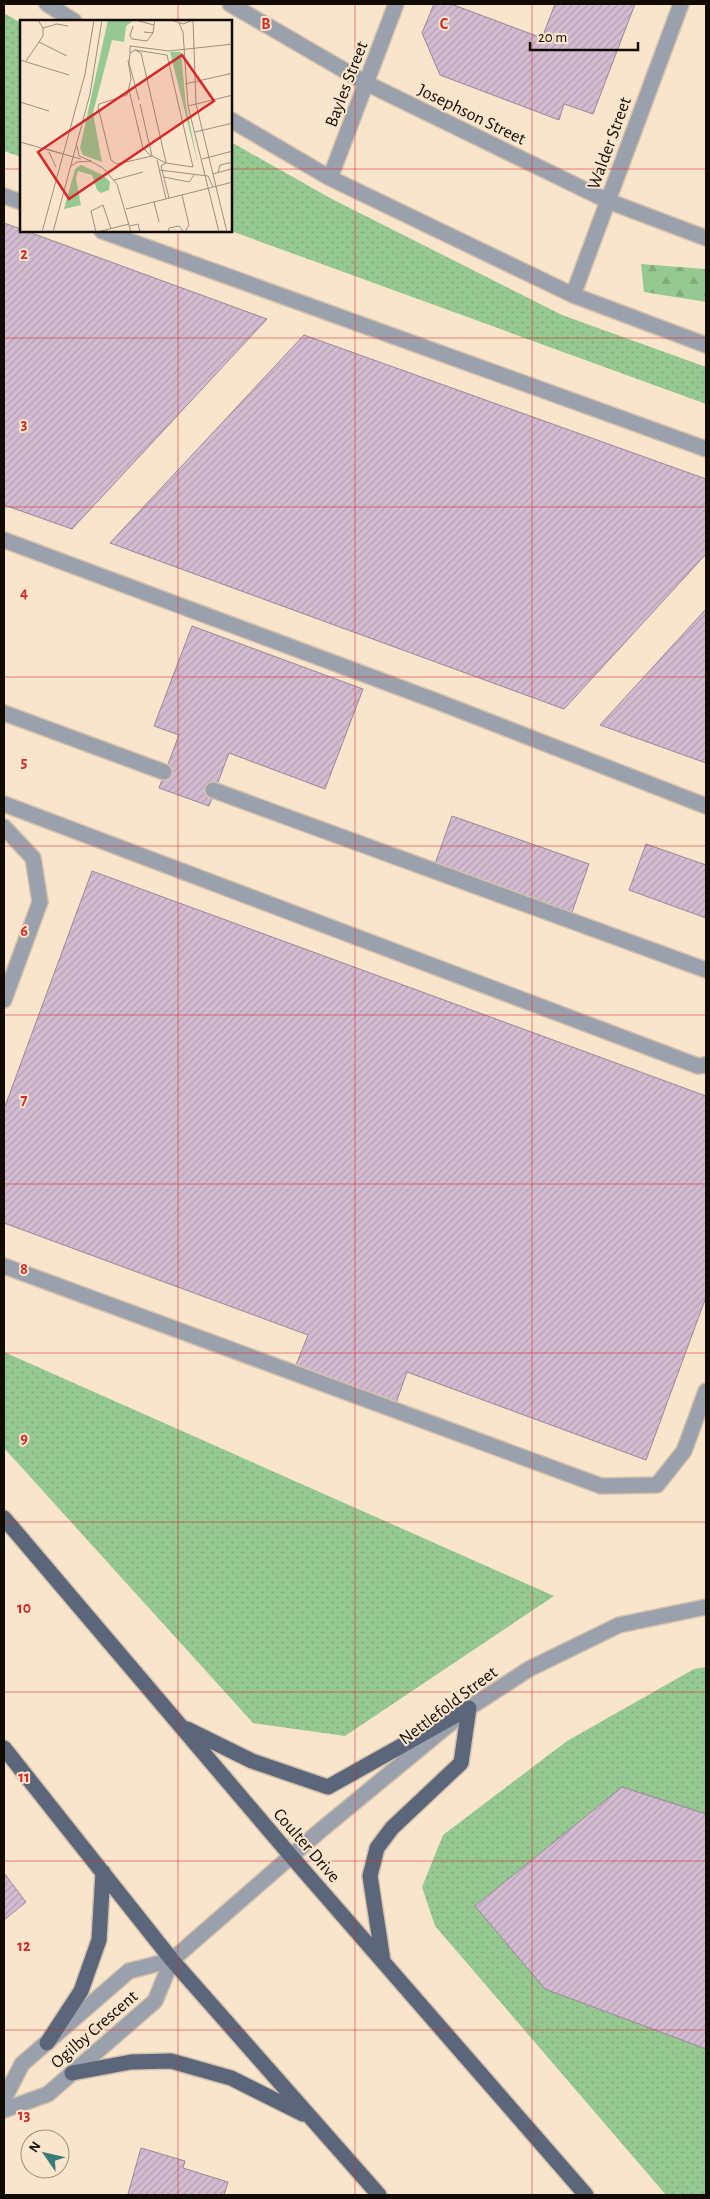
<svg xmlns="http://www.w3.org/2000/svg" width="710" height="2199" viewBox="0 0 710 2199" font-family="'Alegreya Sans',sans-serif">
	<style>
		.grass { fill: url(#grass-dots) }
		.forest { fill: url(#forest-firs) }
		.building { fill: url(#building-hatch); stroke: #9b8599 }
		.lines { fill: none; stroke-linecap: round; stroke-linejoin: round }
		.service-casing { stroke: #d4c2ac; stroke-width: 18 }
		.minor-casing { stroke: #d4c2ac; stroke-width: 18 }
		.tertiary-casing { stroke: #d4c2ac; stroke-width: 18 }
		.primary-casing { stroke: #d4c2ac; stroke-width: 18 }
		.service { stroke: #9ba1ac; stroke-width: 15 }
		.minor { stroke: #9ba1ac; stroke-width: 15 }
		.tertiary { stroke: #9ba1ac; stroke-width: 15 }
		.primary { stroke: #5c667a; stroke-width: 15 }
		.grid { fill: none; stroke: #d62828; stroke-width: 1; stroke-opacity: 0.55 }
		.labels { text-anchor: middle; stroke-width: 4; stroke-linejoin: round; paint-order: stroke }
		.street-label { font-size: 18px; fill: #110b04; stroke: #f9e5cc }
		.inset-road { fill: none; stroke: #9c8e7c; stroke-width: 1 }
		.view { fill: #d62828; fill-opacity: 0.15; stroke: #d62828; stroke-width: 2.5 }
		.inset-edge { fill: none; stroke: #110b04; stroke-width: 2.5 }
		.grid-label { font-size: 16px; text-anchor: middle; font-weight: bold; fill: #d62828; stroke: #f9e5cc; stroke-width: 4; stroke-linejoin: round; paint-order: stroke }
	</style>
	<defs>
		<pattern id="grass-dots" width="8" height="8" patternUnits="userSpaceOnUse" patternTransform="scale(1.25)"><rect width="8" height="8" fill="#96c891"/><path d="M2 2h.1M6 6h.1" fill="none" stroke="#80aa7b" stroke-width="1.8" stroke-linecap="round"/></pattern>
		<pattern id="forest-firs" width="22" height="20" patternUnits="userSpaceOnUse" patternTransform="scale(1.25)"><rect width="22" height="20" fill="#96c891"/><path d="M5 1l3.5 6h-7zM16 11l3.5 6h-7z" fill="#80aa7b"/></pattern>
		<pattern id="building-hatch" width="6" height="6" patternUnits="userSpaceOnUse" patternTransform="scale(1.25)"><rect width="6" height="6" fill="#d3bcd1"/><path d="M-1 1l2-2M0 6l6-6M5 7l2-2" fill="none" stroke="#b4a0b2"/></pattern>
	</defs>
	<rect width="100%" height="100%" fill="#f9e5cc"/>
	<path class="grass" d="M4 13 21 23V157L4 151Z
		M231 142 330 198 562 315 706 367V404L231 231Z
		M4 1352 554 1596 345 1736 253 1723 4 1448Z
		M706 1667V1814L622 1787 475 1906 545 1989 706 2049V2195H666L435 1926 422 1887 443 1835 567 1741 694 1669Z"/>
	<path class="forest" d="M641 264 706 269V302L644 292Z"/>
	<path class="building" d="M434 4H451L542 38 555 4H635L593 114 564 104 559 120 440 75 422 33Z
		M4 223 21 229V231H26L267 319 72 529 4 505Z
		M304 335 706 479V554L564 709 110 543Z
		M706 609V763L600 725Z
		M192 626 363 689 325 789 229 753 209 806 159 788 179 735 154 726Z
		M452 816 589 864 572 912 435 864Z
		M646 844 706 865V918L629 890Z
		M92 871 706 1096V1297L646 1460 407 1372 396 1403 296 1365 308 1335 4 1223V1109Z
		M622 1787 706 1814V2049L545 1989 475 1906Z
		M4 1873 26 1902 4 1920Z
		M141 2148 185 2161 183 2168 228 2182 224 2195H134L128 2194Z"/>
	<g class="lines">
		<g class="service-casing">
			<path id="service" d="M4 196 21 202
				M102 231 706 449
				M4 540 436 701 706 806
				M4 713 164 772
				M213 790 706 970
				M4 804 698 1066 706 1065
				M4 827 33 858 40 902 4 1000
				M4 1266 601 1486 657 1485 684 1451 706 1391"/>
		</g>
		<g class="minor-casing">
			<path id="minor" d="M47 4 74 21
				M230 4 366 83 608 201 706 238
				M231 120 330 178 573 295 706 345
				M330 178 396 4
				M573 295 681 4"/>
		</g>
		<g class="tertiary-casing">
			<path id="tertiary" d="M4 2099 22 2064 129 1971 172 1960 321 1830 469 1708 529 1669 619 1625 706 1607
				M4 2110 48 2094 155 2001 172 1960"/>
		</g>
		<g class="primary-casing">
			<path id="primary" d="M4 1518 291 1856 586 2195
				M187 1729 252 1761 328 1787 469 1708
				M4 1748 172 1960 379 2195
				M383 1961 370 1876 377 1848 392 1828 461 1763 469 1708
				M47 2043 81 1991 99 1940 103 1872
				M72 2073 131 2062 171 2061 231 2078 303 2114"/>
		</g>
		<use href="#service" class="service"/>
		<use href="#minor" class="minor"/>
		<use href="#tertiary" class="tertiary"/>
		<use href="#primary" class="primary"/>
	</g>
	<path class="grid" d="M178 4V21M355 4V2195M532 4V2195M4 169H21M231 169H706M178 231V2195M4 338H706M4 507H706M4 677H706M4 846H706M4 1015H706M4 1184H706M4 1353H706M4 1522H706M4 1692H706M4 1861H706M4 2030H706"/>
	<g class="labels">
		<g class="street-label">
			<text transform="translate(346 84) rotate(-69)" y="6">Bayles Street</text>
			<text transform="translate(472 114) rotate(26)" y="6">Josephson Street</text>
			<text transform="translate(609 143) rotate(-70)" y="6">Walder Street</text>
			<text transform="translate(448 1705) rotate(-37)" y="6">Nettlefold Street</text>
			<text transform="translate(307 1845) rotate(49)" y="6">Coulter Drive</text>
			<text transform="translate(94 2029) rotate(-41)" y="6">Ogilby Crescent</text>
		</g>
	</g>
	<g transform="translate(20 20)">
		<rect width="212" height="212" fill="#f9e5cc"/>
		<path d="M88 0 113 1 106 6 104 22 92 20 73 93 82 142 63 135 60 128ZM150 32H161L166 86 179 148ZM61 145 83 155 90 162 89 170 81 173 77 170 72 155 58 151 56 159 61 185 44 189 55 149Z" fill="#96c891"/>
		<path class="inset-road" d="M115 0 134 5 135 0M151 0 163 4 173 0M173 0 176 84 207 212M159 3 163 12 168 86 199 212M113 6 110 16 112 19 127 21 133 13M23 8 37 4 48 6M124 12 133 13 134 5M19 22 47 36M115 30 147 35 173 147 146 143 132 136 120 84M110 33V26L149 31 213 24M0 40 49 55M108 40 111 59 107 75 79 84 78 87 91 140 97 144 132 136M6 41 23 16V8L18 0M165 64 213 53M109 70 123 128 131 136M119 80 109 43 110 33 115 30 121 33 146 142M0 82 29 91M168 86 213 75M175 112 213 103M0 122 61 139M57 126 59 136 71 141M23 128 40 133M29 132 36 147M182 139 213 131M137 140 146 179M70 141 83 148 97 164 111 212M146 143 141 146 149 178M50 147 57 142 71 141M139 150 188 156 193 167M198 153 200 145 213 142M193 154 211 149M144 157 169 162 174 155M94 160 123 152M162 175 169 205 165 212M134 182 139 202M106 189 213 162M110 206 118 204 120 212M22 212 65 54 74 0M33 212 70 74 82 0M76 212 71 191 83 185 91 209M77 212 109 204M148 212 149 208 159 206 164 212"/>
		<path class="view" d="M162 35 194 81 49 179 18 132Z"/>
		<rect width="212" height="212" class="inset-edge"/>
	</g>
	<g class="grid-label">
		<text x="266" y="29">B</text>
		<text x="444" y="29">C</text>
		<text x="24" y="259">2</text>
		<text x="24" y="429">3</text>
		<text x="24" y="598">4</text>
		<text x="24" y="767">5</text>
		<text x="24" y="936">6</text>
		<text x="24" y="1105">7</text>
		<text x="24" y="1274">8</text>
		<text x="24" y="1443">9</text>
		<text x="24" y="1613">10</text>
		<text x="24" y="1782">11</text>
		<text x="24" y="1951">12</text>
		<text x="24" y="2120">13</text>
	</g>
	<rect width="710" height="2199" fill="none" stroke="#110b04" stroke-width="10"/>
	<g transform="translate(45 2154) rotate(304)"><circle r="24" fill="#f9e5cc" stroke="#9c8e7c"/>
	<path d="M0-4L9 19L0 12L-9 19Z" fill="#357e7b"/>
	<text y="-8" font-size="14" font-weight="bold" text-anchor="middle" fill="#110b04">N</text>
	</g>
	<path d="M530 42v8h108v-8" fill="none" stroke="#110b04" stroke-width="2.5"/>
	<text x="538" y="42" font-size="15" fill="#110b04" stroke="#f9e5cc" stroke-width="4" paint-order="stroke">20 m</text>
</svg>
